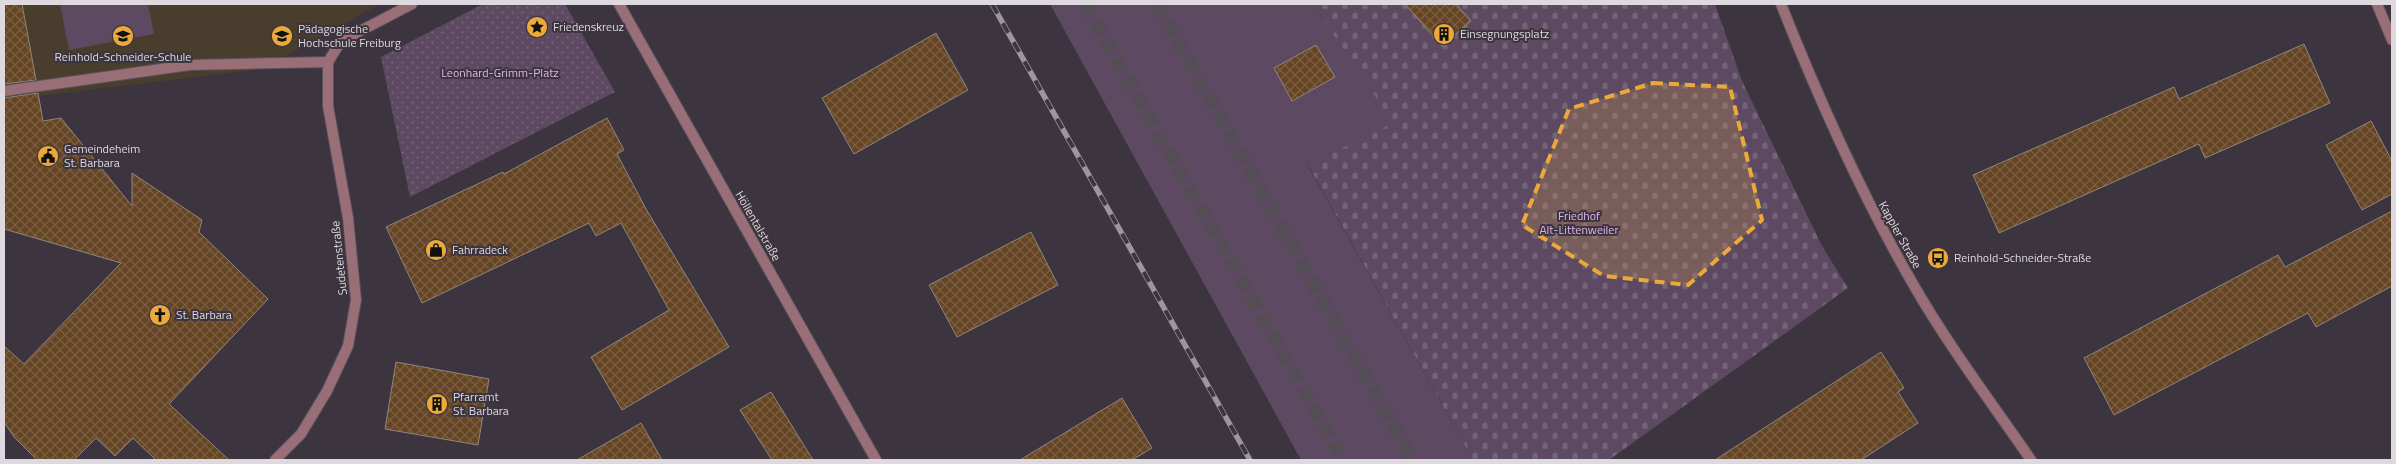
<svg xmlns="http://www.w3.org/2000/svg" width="2396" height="464" viewBox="0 0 2396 464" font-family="'Titillium Web',sans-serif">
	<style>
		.education { fill: #493d2e }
		.green { fill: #5d4a62 }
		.cemetery { fill: url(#cemetery-stones) }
		.park { fill: url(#park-dots) }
		.building { fill: url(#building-cross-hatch); stroke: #90857b }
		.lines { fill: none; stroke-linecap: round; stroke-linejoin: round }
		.trunk-tunnel { stroke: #544d56; stroke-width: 14; stroke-dasharray: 14 7; stroke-linecap: butt }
		.pedestrian-casing { stroke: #59525b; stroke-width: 12 }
		.minor-casing { stroke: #59525b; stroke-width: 12 }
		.tertiary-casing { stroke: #59525b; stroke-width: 12 }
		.pedestrian { stroke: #9a6e77; stroke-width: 10 }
		.minor { stroke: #9a6e77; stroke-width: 10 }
		.tertiary { stroke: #9a6e77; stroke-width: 10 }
		.rail-casing { stroke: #9d969e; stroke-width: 5.5 }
		.rail { stroke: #3c343e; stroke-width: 4; stroke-dasharray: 11; stroke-linecap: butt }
		.marked { fill: #eca93a; fill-opacity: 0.2; stroke: #eca93a; stroke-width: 4; stroke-dasharray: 10 6; stroke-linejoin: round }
		.labels { text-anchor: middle; stroke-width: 4; stroke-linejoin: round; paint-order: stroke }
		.poi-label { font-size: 12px; fill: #ded9df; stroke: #3c343e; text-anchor: start }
		.park-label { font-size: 12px; fill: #e2b4ef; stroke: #3c343e }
		.street-label { font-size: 12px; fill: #ded9df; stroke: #3c343e }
	</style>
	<defs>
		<pattern id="cemetery-stones" width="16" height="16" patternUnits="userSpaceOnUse" patternTransform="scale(1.25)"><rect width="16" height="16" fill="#5d4a62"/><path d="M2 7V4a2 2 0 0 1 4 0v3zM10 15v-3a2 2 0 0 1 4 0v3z" fill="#746478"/></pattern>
		<pattern id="park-dots" width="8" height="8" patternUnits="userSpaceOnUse" patternTransform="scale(1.25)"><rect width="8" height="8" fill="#5d4a62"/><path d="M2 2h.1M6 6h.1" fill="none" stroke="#746478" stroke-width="1.8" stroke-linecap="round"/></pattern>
		<pattern id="building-cross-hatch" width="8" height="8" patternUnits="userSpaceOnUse" patternTransform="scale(1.25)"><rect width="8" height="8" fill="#654524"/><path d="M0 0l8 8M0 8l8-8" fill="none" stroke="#7b5f43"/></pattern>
	</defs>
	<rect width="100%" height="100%" fill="#3c343e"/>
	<path class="education" d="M4 4H380L263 69 48 95 4 94Z"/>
	<path class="green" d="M60 4H148L154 34 69 50Z
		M1050 4H1313L1394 123 1308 166 1473 460H1301Z"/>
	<path class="cemetery" d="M1313 4H1715L1742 81 1822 246 1848 288 1609 460H1473L1308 165 1393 123Z"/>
	<path class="park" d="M483 4H565L615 92 410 197 381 57Z"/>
	<path class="building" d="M4 4H22L36 80 4 84Z
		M1405 4H1456L1471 21 1442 46Z
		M936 33 968 90 854 154 822 98Z
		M2304 44 2330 103 2205 158 2199 144 1999 233 1973 175 2174 87 2179 99Z
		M1316 45 1335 77 1292 101 1274 68Z
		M38 93 43 121 61 118 132 206V173L202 220 199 232 268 299 169 404 229 460H156L133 438 115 456 96 438 74 460H37L14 437 4 422V346L24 364 121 263 4 229V98Z
		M607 118 624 150 617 154 646 209 729 347 622 410 591 357 669 310 621 223 596 236 589 223 422 303 386 227 503 172 504 174Z
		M2371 121 2392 161V194L2362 210 2326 145Z
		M2392 211V286L2316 327 2308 313 2114 415 2084 358 2278 255 2285 267Z
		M1031 232 1058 285 957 337 929 285Z
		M1881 352 1904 388 1898 392 1918 423 1861 460H1715Z
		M396 362 489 379 478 445 385 429Z
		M771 392 813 460H772L740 410Z
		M1122 398 1152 448 1132 460H1020Z
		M641 423 662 460H577Z"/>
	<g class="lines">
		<path class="trunk-tunnel" d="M1085 4 1343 460
			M1156 4 1412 460"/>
		<g class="pedestrian-casing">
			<path id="pedestrian" d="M4 91 190 65 328 62"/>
		</g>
		<g class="minor-casing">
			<path id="minor" d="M619 4 876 460
				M2377 4 2392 40
				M275 460 301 434 327 391 348 346 356 300 348 218 328 106V62L341 41 412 4"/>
		</g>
		<g class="tertiary-casing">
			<path id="tertiary" d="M1781 4C1819 100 1861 194 1913 284 1948 345 1991 402 2031 460"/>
		</g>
		<use href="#pedestrian" class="pedestrian"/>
		<use href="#minor" class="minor"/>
		<use href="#tertiary" class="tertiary"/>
		<g class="rail-casing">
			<path id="rail" d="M992 4 1250 460"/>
		</g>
		<use href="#rail" class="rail"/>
	</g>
	<path class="marked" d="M1653 83 1730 87 1762 220 1688 285 1604 276 1522 225 1569 109Z"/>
	<defs>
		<g id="sight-disc" transform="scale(1.125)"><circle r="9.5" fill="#eca93a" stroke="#3c343e"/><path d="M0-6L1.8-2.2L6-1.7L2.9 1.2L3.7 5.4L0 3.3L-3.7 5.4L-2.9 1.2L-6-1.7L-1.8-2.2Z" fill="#111"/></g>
		<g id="building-disc" transform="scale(1.125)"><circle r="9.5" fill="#eca93a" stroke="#3c343e"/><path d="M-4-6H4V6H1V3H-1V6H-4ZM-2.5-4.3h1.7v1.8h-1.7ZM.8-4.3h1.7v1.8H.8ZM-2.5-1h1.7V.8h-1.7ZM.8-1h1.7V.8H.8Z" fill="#111"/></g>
		<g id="school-disc" transform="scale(1.125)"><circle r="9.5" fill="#eca93a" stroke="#3c343e"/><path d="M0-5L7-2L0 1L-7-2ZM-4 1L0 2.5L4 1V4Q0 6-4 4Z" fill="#111"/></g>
		<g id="university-disc" transform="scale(1.125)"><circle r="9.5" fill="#eca93a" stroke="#3c343e"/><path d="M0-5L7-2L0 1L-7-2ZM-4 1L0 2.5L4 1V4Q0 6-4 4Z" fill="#111"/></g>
		<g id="civic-disc" transform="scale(1.125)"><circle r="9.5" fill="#eca93a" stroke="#3c343e"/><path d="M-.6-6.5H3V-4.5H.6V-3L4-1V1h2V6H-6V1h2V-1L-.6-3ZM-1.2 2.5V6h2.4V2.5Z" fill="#111"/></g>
		<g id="shop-disc" transform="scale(1.125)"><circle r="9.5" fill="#eca93a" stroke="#3c343e"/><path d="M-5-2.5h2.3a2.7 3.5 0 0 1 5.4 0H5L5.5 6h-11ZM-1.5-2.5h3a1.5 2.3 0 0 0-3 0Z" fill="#111"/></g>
		<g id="bus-disc" transform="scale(1.125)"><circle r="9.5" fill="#eca93a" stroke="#3c343e"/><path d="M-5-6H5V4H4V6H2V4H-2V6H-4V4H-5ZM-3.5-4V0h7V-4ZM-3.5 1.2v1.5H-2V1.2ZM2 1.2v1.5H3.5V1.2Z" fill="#111"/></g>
		<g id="church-disc" transform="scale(1.125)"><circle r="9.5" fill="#eca93a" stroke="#3c343e"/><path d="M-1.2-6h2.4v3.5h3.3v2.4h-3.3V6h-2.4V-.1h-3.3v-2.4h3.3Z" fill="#111"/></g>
	</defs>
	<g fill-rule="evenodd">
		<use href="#sight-disc" x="537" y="27"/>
		<use href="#building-disc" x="1444" y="34"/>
		<use href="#school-disc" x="123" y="36"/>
		<use href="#university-disc" x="282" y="36"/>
		<use href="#civic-disc" x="48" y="156"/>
		<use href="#shop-disc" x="436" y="250"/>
		<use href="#bus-disc" x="1938" y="258"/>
		<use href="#church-disc" x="160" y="315"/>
		<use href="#building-disc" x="437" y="404"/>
	</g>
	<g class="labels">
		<g class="poi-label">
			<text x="553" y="31">Friedenskreuz</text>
			<text x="298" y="33">Pädagogische<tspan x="298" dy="14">Hochschule Freiburg</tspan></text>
			<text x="1460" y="38">Einsegnungsplatz</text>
			<text x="123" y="61" text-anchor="middle">Reinhold-Schneider-Schule</text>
			<text x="64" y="153">Gemeindeheim<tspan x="64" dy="14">St. Barbara</tspan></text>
			<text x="452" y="254">Fahrradeck</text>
			<text x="1954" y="262">Reinhold-Schneider-Straße</text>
			<text x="176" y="319">St. Barbara</text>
			<text x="453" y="401">Pfarramt<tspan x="453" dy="14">St. Barbara</tspan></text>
		</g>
		<g class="park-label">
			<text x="500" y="77">Leonhard-Grimm-Platz</text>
			<text x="1579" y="220">Friedhof<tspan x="1579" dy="14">Alt-Littenweiler</tspan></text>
		</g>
		<g class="street-label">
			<text transform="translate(758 226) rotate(60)" y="4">Höllentalstraße</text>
			<text transform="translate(1900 235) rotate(61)" y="4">Kappler Straße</text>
			<text transform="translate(339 258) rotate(-96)" y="4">Sudetenstraße</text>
		</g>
	</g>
	<rect width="2396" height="464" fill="none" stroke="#ded9df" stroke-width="10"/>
</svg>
